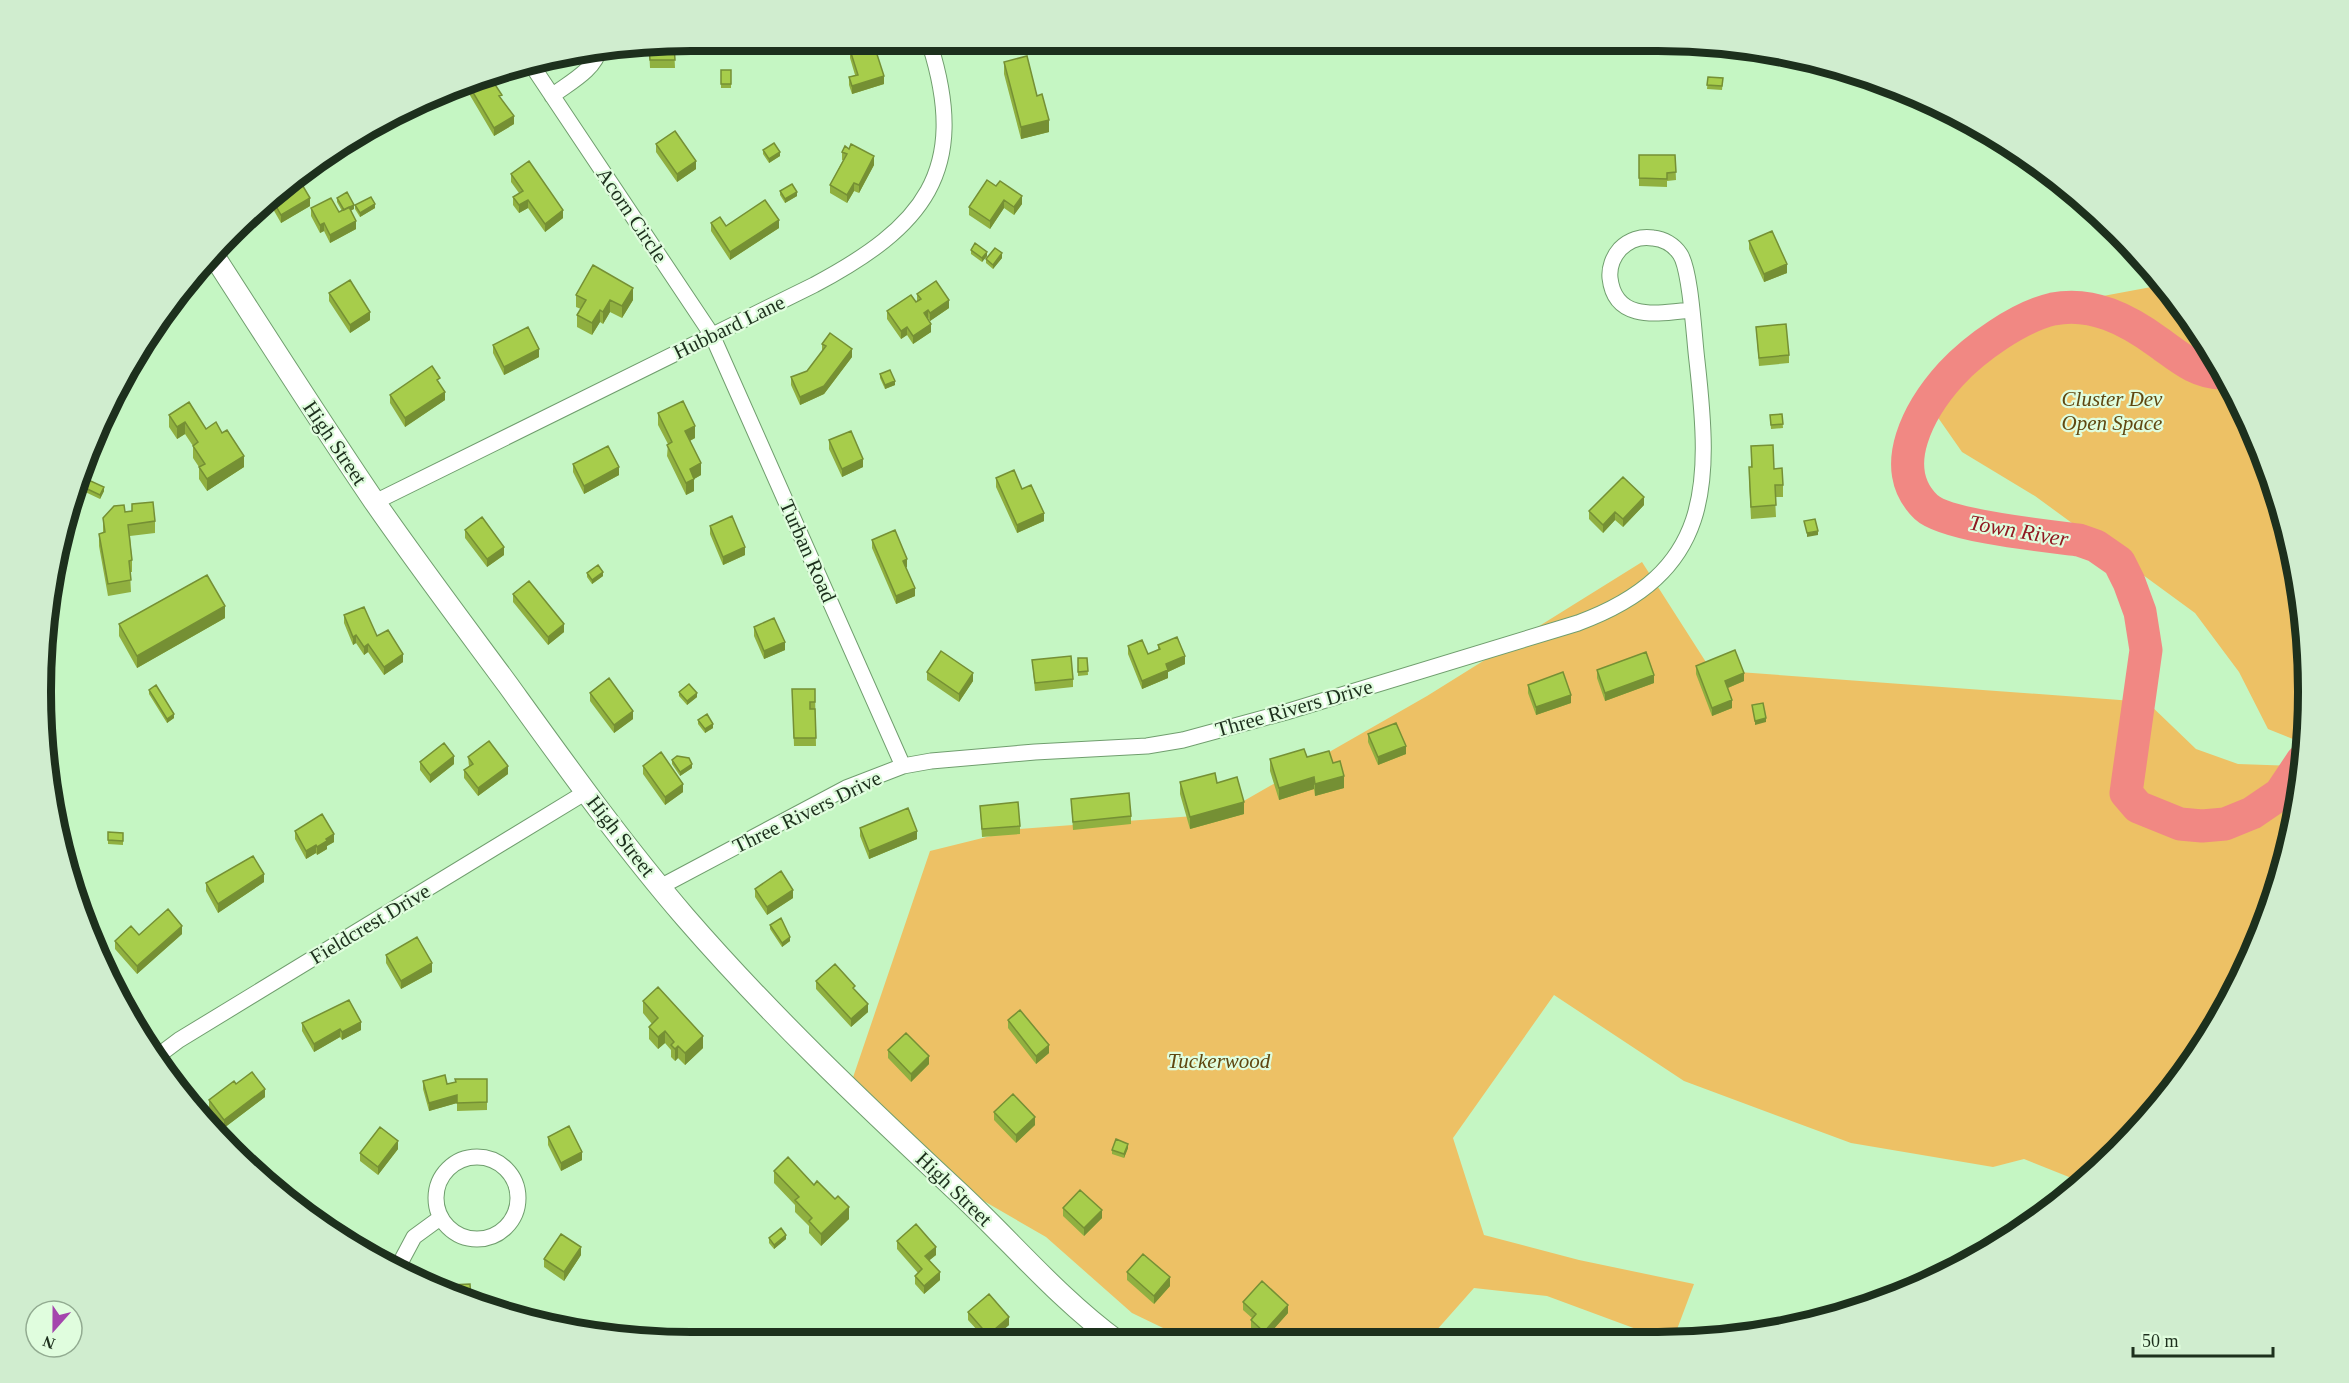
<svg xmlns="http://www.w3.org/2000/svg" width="2349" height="1383" viewBox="0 0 2349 1383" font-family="'Times New Roman',serif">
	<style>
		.green { fill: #edc165 }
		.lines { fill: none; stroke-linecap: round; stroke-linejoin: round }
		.river { stroke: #f18883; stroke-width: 33 }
		.street-casing { stroke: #709e6e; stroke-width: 17 }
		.secondary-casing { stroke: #709e6e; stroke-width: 23 }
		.street { stroke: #fff; stroke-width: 15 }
		.secondary { stroke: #fff; stroke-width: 21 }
		.wall { fill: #90b040 }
		.shaded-wall { fill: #759034 }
		.building { fill: #a7cd4b; stroke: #759034; stroke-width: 1.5 }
		.labels { text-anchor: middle; stroke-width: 4.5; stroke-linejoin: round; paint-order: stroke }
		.street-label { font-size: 21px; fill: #1d301d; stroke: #e0fdde }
		.park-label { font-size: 21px; font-style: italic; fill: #5f4710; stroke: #e0fdde }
		.water-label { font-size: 22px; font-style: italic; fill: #8f1921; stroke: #e0fdde }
		.rim { fill: none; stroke: #1d301d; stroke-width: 8 }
	</style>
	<rect width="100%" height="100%" fill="#c5f6c3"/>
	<path class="green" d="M2162 285 2199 330 2259 443 2296 565 2308 692 2303 743 2268 729 2239 672 2195 613 2035 496 1962 452 1925 399 1951 355 2007 314Z
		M1642 562 1711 670 2147 702 2196 749 2238 764 2294 766 2302 760 2296 819 2259 941 2199 1053 2084 1183 2024 1159 1993 1167 1851 1143 1684 1081 1554 995 1453 1138 1484 1235 1579 1260 1694 1284 1673 1340 1647 1333 1547 1296 1474 1288 1427 1341H1190L1132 1313 1046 1237 937 1174 846 1098 930 851 1019 829 1221 814 1427 696Z"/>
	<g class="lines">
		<path class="river" d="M2222 373C2196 373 2178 356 2158 342 2128 320 2092 301 2053 309 2019 317 1975 348 1951 374 1921 407 1885 468 1926 507 1946 526 2047 536 2079 540L2096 546 2119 562 2129 582 2140 612 2146 650 2126 793 2138 807 2180 824 2202 826 2225 824 2252 813 2280 794 2302 761"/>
		<g class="street-casing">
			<path id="street" d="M531 64 712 335 903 766
				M552 96C570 82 594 71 600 48
				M375 502 814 285C923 227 970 172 930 45
				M660 887 846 788 903 766 931 761 1035 752 1147 746 1183 740 1286 712 1578 623C1713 573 1711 486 1697 361 1694 338 1691 270 1680 254 1674 245 1664 239 1653 238 1641 236 1629 240 1620 249 1613 257 1609 268 1610 278 1615 323 1660 313 1691 310
				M155 1058 179 1040 586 792
				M436 1198a41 41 0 1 1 82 0a41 41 0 1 1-82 0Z
				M398 1267 414 1237 440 1218"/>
		</g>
		<g class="secondary-casing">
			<path id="secondary" d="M214 256C267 338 319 420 374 501 417 563 463 624 508 685 565 764 622 844 685 917 769 1014 862 1102 956 1190 1010 1240 1057 1297 1117 1341"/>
		</g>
		<use href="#street" class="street"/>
		<use href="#secondary" class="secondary"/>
	</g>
	<path class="wall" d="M649 46H674L675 68H650Z
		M850 50 884 84 852 94 849 85V77L855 75 850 58Z
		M1004 62 1037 96 1049 132 1021 139 1004 74Z
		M721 70H731V88H721Z
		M1708 77 1723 78 1722 90 1707 89Z
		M468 84 502 100 514 124 494 136 468 92Z
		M656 144 696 169 677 182 656 152Z
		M763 150 780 156 769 163 763 154Z
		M842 152 874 165 859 193 854 191 847 203 830 193V185L843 160H842Z
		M1639 155H1675L1676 180 1667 181V187L1639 186Z
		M511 174 563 218 545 232 528 208 519 213 513 205V197L519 193 511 182Z
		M290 180 293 185 310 206 281 223 269 202Z
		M987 180 1022 204 1014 215 1004 208 990 229 969 215V207Z
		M780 191 797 196 785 203 780 195Z
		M337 198 354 209 351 210 356 229 330 243 324 231 320 233 311 216V208L339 212 342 211 337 202Z
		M355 205 375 208 360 217 355 209Z
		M711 223 726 226 779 228 730 260 711 231Z
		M1749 241 1787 273 1764 282 1749 249Z
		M971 250 987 256 982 262 971 254Z
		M1002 258 993 269 986 263V259Z
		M329 293 370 320 350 333 329 301Z
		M917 294 949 308 930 321 928 318H927L931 332 913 344 907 335 901 339 887 319V311L916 302 917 301Z
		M576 295 633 300 622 318 610 312 603 324 600 322 592 335 577 327V315L581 309 576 307Z
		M1756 327 1789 355V363L1759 366Z
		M822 344 852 357 824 394 800 405 791 385V377L807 371 822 351Z
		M493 345 539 357 504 375 493 353Z
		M880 374 895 385 885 389 880 378Z
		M440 385 445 400 405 427 390 403V395Z
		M658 413 695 438 690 441 701 475 694 479V491L686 495 667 456 668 444 658 425Z
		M1782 414 1783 428 1771 429 1770 415Z
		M169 415 206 429 244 467 207 491 199 479V467L193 458V446L185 434 177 439 169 427Z
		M829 440 863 467 842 477 829 449Z
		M1751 446 1774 469 1783 485V497H1775L1776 517 1751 519 1749 479V467H1751Z
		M573 464 619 475 584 494 573 472Z
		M996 478 1022 489 1044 521 1017 533 996 487Z
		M81 486 104 491 100 499 81 490Z
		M132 504 155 521V533L130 536 132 560V572H130L131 592 108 596 99 546V534L103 533V518L132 511Z
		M1644 505 1623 527 1615 520 1603 533 1589 519V511Z
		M710 526 745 555 723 565 710 534Z
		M465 530 504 555 487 567 465 538Z
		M872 540 907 567H906L915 596 896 604 872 548Z
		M587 573 603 576 592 584 587 577Z
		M513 594 564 632 548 645 513 602Z
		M344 615 377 636 403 662 384 675 368 652 364 655 356 643 353 645 344 623Z
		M225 618 137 668 119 636V624Z
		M754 627 785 650 764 659 754 636Z
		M1158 645 1185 664 1168 672V678L1142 689 1128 654V646L1148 654 1158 650Z
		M1078 658H1087L1088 675 1078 676Z
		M1032 660 1073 679V687L1035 691Z
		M1696 666 1744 681 1728 688 1732 708 1712 716 1696 674Z
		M1597 670 1654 683 1605 701 1597 678Z
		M927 672 973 681 959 702 927 680Z
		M1528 685 1571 703 1536 715 1528 693Z
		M792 689H815L816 746H794Z
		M149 690 174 718 167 723 149 694Z
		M679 692 697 697 687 705 679 696Z
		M590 693 633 719 614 733 590 701Z
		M698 720 713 728 705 733 698 724Z
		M1368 734 1406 754 1378 765 1368 742Z
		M468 757 508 774 478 796 464 778V770L469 766Z
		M1307 757 1333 763 1344 788 1315 796 1314 789 1279 800 1270 771V759Z
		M672 760 692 768 680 776 672 764Z
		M420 762 454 764 430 783 420 770Z
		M643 766 683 792 665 805 643 774Z
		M1180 782 1217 783 1244 814 1190 829 1180 794Z
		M1071 799 1131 816V824L1073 830Z
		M980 806 1020 826V834L982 837Z
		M860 828 917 839 869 859 860 836Z
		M295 831 334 842 327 846V849L317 855 316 853 306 859 295 839Z
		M123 833V845L108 844V840Z
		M264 882 218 913 206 891V883Z
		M755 889 793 898 767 915 755 897Z
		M770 925 790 941 782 947 770 929Z
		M182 934 137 974 115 949V941L139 935Z
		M386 955 432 972 401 989 386 963Z
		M816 981 855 991 868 1012 851 1027 816 989Z
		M643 1001 703 1048 685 1065 678 1058 675 1061 671 1057V1050L665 1043 658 1049 649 1039V1027L652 1024 643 1013Z
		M1008 1020 1049 1053 1036 1064 1008 1028Z
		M302 1023 361 1030 342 1040 340 1037 314 1052 302 1031Z
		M888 1050 929 1064 911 1082 888 1058Z
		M455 1079H487V1110L457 1111V1103L429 1111 423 1089V1081L447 1084 455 1082Z
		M236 1084 265 1097 224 1128 209 1108V1100Z
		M994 1112 1035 1125 1016 1143 994 1120Z
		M548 1137 582 1160 561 1171 548 1145Z
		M1128 1148 1124 1158 1112 1154V1150Z
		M398 1149 378 1175 360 1161V1153Z
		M774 1171 814 1185 849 1219 821 1246 809 1233V1226L795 1212V1205L774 1183Z
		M1063 1208 1102 1218 1084 1236 1063 1216Z
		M769 1238 786 1239 774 1249 769 1243Z
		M897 1241 936 1255 929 1260 940 1280 924 1294 915 1284V1276L918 1273 897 1249Z
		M581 1255 564 1281 544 1267V1259Z
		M1127 1272 1170 1286 1154 1304 1127 1280Z
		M1243 1302 1288 1313 1264 1340 1251 1328V1320L1252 1318 1243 1310Z
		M968 1312 1009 1325 990 1341H987L968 1320Z"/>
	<path class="shaded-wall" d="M884 76V84L852 94V86Z
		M514 116V124L494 136V128Z
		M1049 120V132L1021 139V127Z
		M780 152V156L769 163V159Z
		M874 156V165L859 193V185Z
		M696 161V169L677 182V174Z
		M854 183V191L847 203V195Z
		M797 192V196L785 203V199Z
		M1022 196V204L1014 215V207Z
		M310 198V206L281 223V215Z
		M528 200V208L519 213V205Z
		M1004 200V208L990 229V221Z
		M375 204V208L360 217V213Z
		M354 205V209L344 214V210Z
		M563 210V218L545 232V224Z
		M779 220V228L730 260V252Z
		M356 221V229L330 243V235Z
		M324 223V231L320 233V225Z
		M987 252V256L982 262V258Z
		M1002 253V258L993 269V265Z
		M1787 264V273L1764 282V274Z
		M633 288V300L622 318V306Z
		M610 300V312L603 324V312Z
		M949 300V308L930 321V313Z
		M600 310V322L592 335V323Z
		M928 310V318L924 321V313Z
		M370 312V320L350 333V325Z
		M931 324V332L913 344V336Z
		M907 327V335L901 339V331Z
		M539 349V357L504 375V367Z
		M852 349V357L824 394 800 405V397Z
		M895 381V385L885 389V385Z
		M445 392V400L405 427V418Z
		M185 422V434L177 439V427Z
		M695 426V438L685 443V431Z
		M244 456V467L207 491V479Z
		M863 459V467L842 477V469Z
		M701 463V475L694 479V491L686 495V483L690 469Z
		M619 467V475L584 494V486Z
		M104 487V491L100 499V495Z
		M1644 497V505L1623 527V519Z
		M1615 512V520L1603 533V525Z
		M1044 513V521L1017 533V525Z
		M1818 531V535L1807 537V533Z
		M504 547V555L487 567V559Z
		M745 547V555L723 565V557Z
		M907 559V567L903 569V561Z
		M603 572V576L592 584V580Z
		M915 588V596L896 604V596Z
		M225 606V618L137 668V656Z
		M564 624V632L548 645V637Z
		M356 635V643L353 645V637Z
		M785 642V650L764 659V651Z
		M368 644V652L364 655V647Z
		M403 654V662L384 675V667Z
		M1185 656V664L1168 672V678L1142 689V681L1166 664Z
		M973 673V681L959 702V694Z
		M1744 673V681L1725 689V681Z
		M1654 675V683L1605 701V693Z
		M697 693V697L687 705V701Z
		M1571 695V703L1536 715V707Z
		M1732 700V708L1712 716V708Z
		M633 711V719L614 733V725Z
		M174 714V718L167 723V719Z
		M1766 718V722L1755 725V721Z
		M713 724V728L705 733V729Z
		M1406 746V754L1378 765V757Z
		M454 756V764L430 783V775Z
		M692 764V768L680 776V772Z
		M508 766V774L478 796V788Z
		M1344 776V788L1315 796V784Z
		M1314 777V789L1279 800V788Z
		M683 784V792L665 805V797Z
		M1244 802V814L1190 829V817Z
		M917 831V839L869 859V851Z
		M334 834V842L327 846V849L317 855V847L326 839Z
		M316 845V853L306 859V851Z
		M264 874V882L218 913V904Z
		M793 890V898L767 915V907Z
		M182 926V934L137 974V966Z
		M790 937V941L782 947V943Z
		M432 963V972L401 989V981Z
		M868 1004V1012L851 1027V1019Z
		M361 1022V1030L342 1040V1032Z
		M340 1029V1037L314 1052V1044Z
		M665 1031V1043L658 1049V1037Z
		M703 1036V1048L685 1065V1053Z
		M1049 1045V1053L1036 1064V1056Z
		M678 1046V1058L675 1061V1049Z
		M929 1056V1064L911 1082V1074Z
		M265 1089V1097L224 1128V1120Z
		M457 1095V1103L429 1111V1103Z
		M1035 1117V1125L1016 1143V1135Z
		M398 1141V1149L378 1175V1167Z
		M1128 1144V1148L1124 1158V1154Z
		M582 1152V1160L561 1171V1163Z
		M252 1157V1161L247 1165 244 1162Z
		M849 1207V1219L821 1246V1234Z
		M1102 1210V1218L1084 1236V1228Z
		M786 1235V1239L774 1249V1245Z
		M581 1247V1255L564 1281V1272Z
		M936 1247V1255L925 1264V1256Z
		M940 1272V1280L924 1294V1286Z
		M1170 1277V1286L1154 1304V1296Z
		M1288 1305V1313L1264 1340V1332Z
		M1009 1317V1325L990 1341H988V1335Z"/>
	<path class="building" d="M864 45H874L884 76 852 86 849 77 858 75 850 50Z
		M649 46H674L675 60H650Z
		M1027 56 1037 96 1042 94 1049 120 1021 127 1004 62Z
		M721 70H731V84H721Z
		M488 74 502 95 499 96 514 116 494 128 468 84 477 77Z
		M1708 77 1723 78 1722 86 1707 85Z
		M675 131 696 161 677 174 656 144Z
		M774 143 780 152 769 159 763 150Z
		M851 144 874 156 859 185 854 183 847 195 830 185 847 154 842 152 845 146 849 149Z
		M1639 155H1675L1676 172 1667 173V179L1639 178Z
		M529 161 563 210 545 224 528 200 519 205 513 197 523 191 511 174Z
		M290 180 293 185 300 181 310 198 281 215 272 199Z
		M987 180 996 186 1000 181 1022 196 1014 207 1004 200 990 221 969 207Z
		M792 184 797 192 785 199 780 191Z
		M347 192 354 205 344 210 337 198Z
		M371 197 375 204 360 213 355 205Z
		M331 198 339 212 349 207 356 221 330 235 324 223 320 225 311 208Z
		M765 200 779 220 730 252 711 223 720 217 726 226Z
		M1772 231 1787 264 1764 274 1749 241Z
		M975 243 987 252 982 258 971 250Z
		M995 248 1002 253 993 265 986 259Z
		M593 265 633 288 622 306 610 300 603 312 600 310 592 323 577 315 586 300 576 295Z
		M350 280 370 312 350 325 329 293Z
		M936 281 949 300 930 313 928 310 924 313 931 324 913 336 907 327 901 331 887 311 911 295 916 302 921 299 917 294Z
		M1786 324 1789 355 1759 358 1756 327Z
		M528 327 539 349 504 367 493 345Z
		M830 333 852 349 824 386 800 397 791 377 807 371 826 346 822 344Z
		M432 366 440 378 437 380 445 392 405 418 390 395Z
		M890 370 895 381 885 385 880 374Z
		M683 401 695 426 685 431 701 463 690 469 694 479 686 483 667 445 672 442 658 413Z
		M189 402 206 429 216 422 222 433 227 430 244 456 207 479 199 467 205 464 193 446 198 442 185 422 177 427 169 415Z
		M1782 414 1783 424 1771 425 1770 415Z
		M851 431 863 459 842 469 829 440Z
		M1773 445 1774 469 1782 468 1783 485H1775L1776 505 1751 507 1749 467H1752L1751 446Z
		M608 446 619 467 584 486 573 464Z
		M1014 470 1022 489 1031 485 1044 513 1017 525 996 478Z
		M1623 477 1644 497 1623 519 1615 512 1603 525 1589 511Z
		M84 478 104 487 100 495 81 486Z
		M153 502 155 521 128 525 132 560 129 561 131 580 108 584 99 534 105 532 103 518 114 506 124 505 125 512 132 511V504Z
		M732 516 745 547 723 557 710 526Z
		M482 517 504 547 487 559 465 530Z
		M1815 519 1818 531 1807 533 1804 521Z
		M895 530 907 559 903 561 915 588 896 596 872 540Z
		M598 565 603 572 592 580 587 573Z
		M207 575 225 606 137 656 119 624Z
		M529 581 564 624 548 637 513 594Z
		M364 607 377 636 388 630 403 654 384 667 368 644 364 647 356 635 353 637 344 615Z
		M774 618 785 642 764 651 754 627Z
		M1177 637 1185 656 1166 664 1168 670 1142 681 1128 646 1142 640 1148 654 1160 649 1158 645Z
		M1735 650 1744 673 1725 681 1732 700 1712 708 1696 666Z
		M941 651 973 673 959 694 927 672Z
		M1646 652 1654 675 1605 693 1597 670Z
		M1071 656 1073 679 1035 683 1032 660Z
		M1078 658H1087L1088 671 1078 672Z
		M1563 672 1571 695 1536 707 1528 685Z
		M609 678 633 711 614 725 590 693Z
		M689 684 697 693 687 701 679 692Z
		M156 685 174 714 167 719 149 690Z
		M792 689H815V702H810V709H815L816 738H794Z
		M1763 703 1766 718 1755 721 1752 705Z
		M707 714 713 724 705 729 698 720Z
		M1396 723 1406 746 1378 757 1368 734Z
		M489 741 508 766 478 788 464 770 473 764 468 757Z
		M444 743 454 756 430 775 420 762Z
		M1304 749 1307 757 1329 751 1333 763 1340 761 1344 776 1315 784 1314 777 1279 788 1270 759Z
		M661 752 683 784 665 797 643 766Z
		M677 756 689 758 692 764 680 772 672 760Z
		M1215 773 1217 783 1237 777 1244 802 1190 817 1180 782Z
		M1129 793 1131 816 1073 822 1071 799Z
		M1018 802 1020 826 982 829 980 806Z
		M908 808 917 831 869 851 860 828Z
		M322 814 334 834 326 839 327 841 317 847 316 845 306 851 295 831Z
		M108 832 123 833V841L108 840Z
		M253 856 264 874 218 904 206 883Z
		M781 871 793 890 767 907 755 889Z
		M168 909 182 926 137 966 115 941 131 926 139 935Z
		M781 918 790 937 782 943 770 925Z
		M417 937 432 963 401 981 386 955Z
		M835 964 855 986 853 988 868 1004 851 1019 816 981Z
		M658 987 703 1036 685 1053 678 1046 675 1049 671 1045 674 1042 665 1031 658 1037 649 1027 658 1018 643 1001Z
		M349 1000 361 1022 342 1032 340 1029 314 1044 302 1023Z
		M1020 1010 1049 1045 1036 1056 1008 1020Z
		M906 1033 929 1056 911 1074 888 1050Z
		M252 1072 265 1089 224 1120 209 1100 234 1081 236 1084Z
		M445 1075 447 1084 456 1082 455 1079H487V1102L457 1103V1095L429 1103 423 1081Z
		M1013 1094 1035 1117 1016 1135 994 1112Z
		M569 1126 582 1152 561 1163 548 1137Z
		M380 1127 398 1141 378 1167 360 1153Z
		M1116 1139 1128 1144 1124 1154 1112 1150Z
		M245 1147 252 1157 244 1162 237 1153Z
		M788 1157 814 1185 817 1181 835 1199 838 1196 849 1207 821 1234 809 1221 812 1218 795 1200 799 1197 774 1171Z
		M1080 1190 1102 1210 1084 1228 1063 1208Z
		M916 1224 936 1247 925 1256 940 1272 924 1286 915 1276 922 1269 897 1241Z
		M781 1228 786 1235 774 1245 769 1238Z
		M561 1234 581 1247 564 1272 544 1259Z
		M1143 1254 1170 1277 1154 1296 1127 1272Z
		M1262 1281 1288 1305 1264 1332 1251 1320 1256 1314 1243 1302Z
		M470 1284 471 1302 449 1291V1285Z
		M989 1294 1009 1317 988 1335 968 1312Z
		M1400 1332 1409 1341H1391Z"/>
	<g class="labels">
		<g class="street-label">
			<text transform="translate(632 215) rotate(56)" y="7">Acorn Circle</text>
			<text transform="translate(729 327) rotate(-26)" y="7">Hubbard Lane</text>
			<text transform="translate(335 443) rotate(56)" y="7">High Street</text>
			<text transform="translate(808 551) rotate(66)" y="7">Turban Road</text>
			<text transform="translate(1294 708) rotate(-16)" y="7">Three Rivers Drive</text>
			<text transform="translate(807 812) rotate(-26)" y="7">Three Rivers Drive</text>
			<text transform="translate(621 836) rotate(52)" y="7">High Street</text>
			<text transform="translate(370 924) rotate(-31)" y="7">Fieldcrest Drive</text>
			<text transform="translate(954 1189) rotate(44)" y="7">High Street</text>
		</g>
		<g class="park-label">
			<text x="2112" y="406">Cluster Dev<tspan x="2112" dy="24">Open Space</tspan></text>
			<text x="1219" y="1068">Tuckerwood</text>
		</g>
		<g class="water-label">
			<text transform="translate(2019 530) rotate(10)" y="8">Town River</text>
		</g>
	</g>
	<path d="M0 0H2349V1383H0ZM691 51H1658A640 640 0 0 1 2298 691V692A640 640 0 0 1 1658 1332H691A640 640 0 0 1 51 692V691A640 640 0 0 1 691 51Z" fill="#d0edcf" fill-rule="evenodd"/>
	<path class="rim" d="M691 51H1658A640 640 0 0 1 2298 691V692A640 640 0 0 1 1658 1332H691A640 640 0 0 1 51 692V691A640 640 0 0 1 691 51Z"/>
	<g transform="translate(54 1329) rotate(201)"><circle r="28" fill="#e0fdde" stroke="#92ab91" stroke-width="1.5"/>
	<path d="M0-4.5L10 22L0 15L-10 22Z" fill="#a445ad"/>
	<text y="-9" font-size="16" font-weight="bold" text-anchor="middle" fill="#1d301d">N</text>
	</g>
	<path d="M2133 1347v9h140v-9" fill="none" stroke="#1d301d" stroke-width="3"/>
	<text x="2142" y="1347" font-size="18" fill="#1d301d" stroke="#e0fdde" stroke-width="4.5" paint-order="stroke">50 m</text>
</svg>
